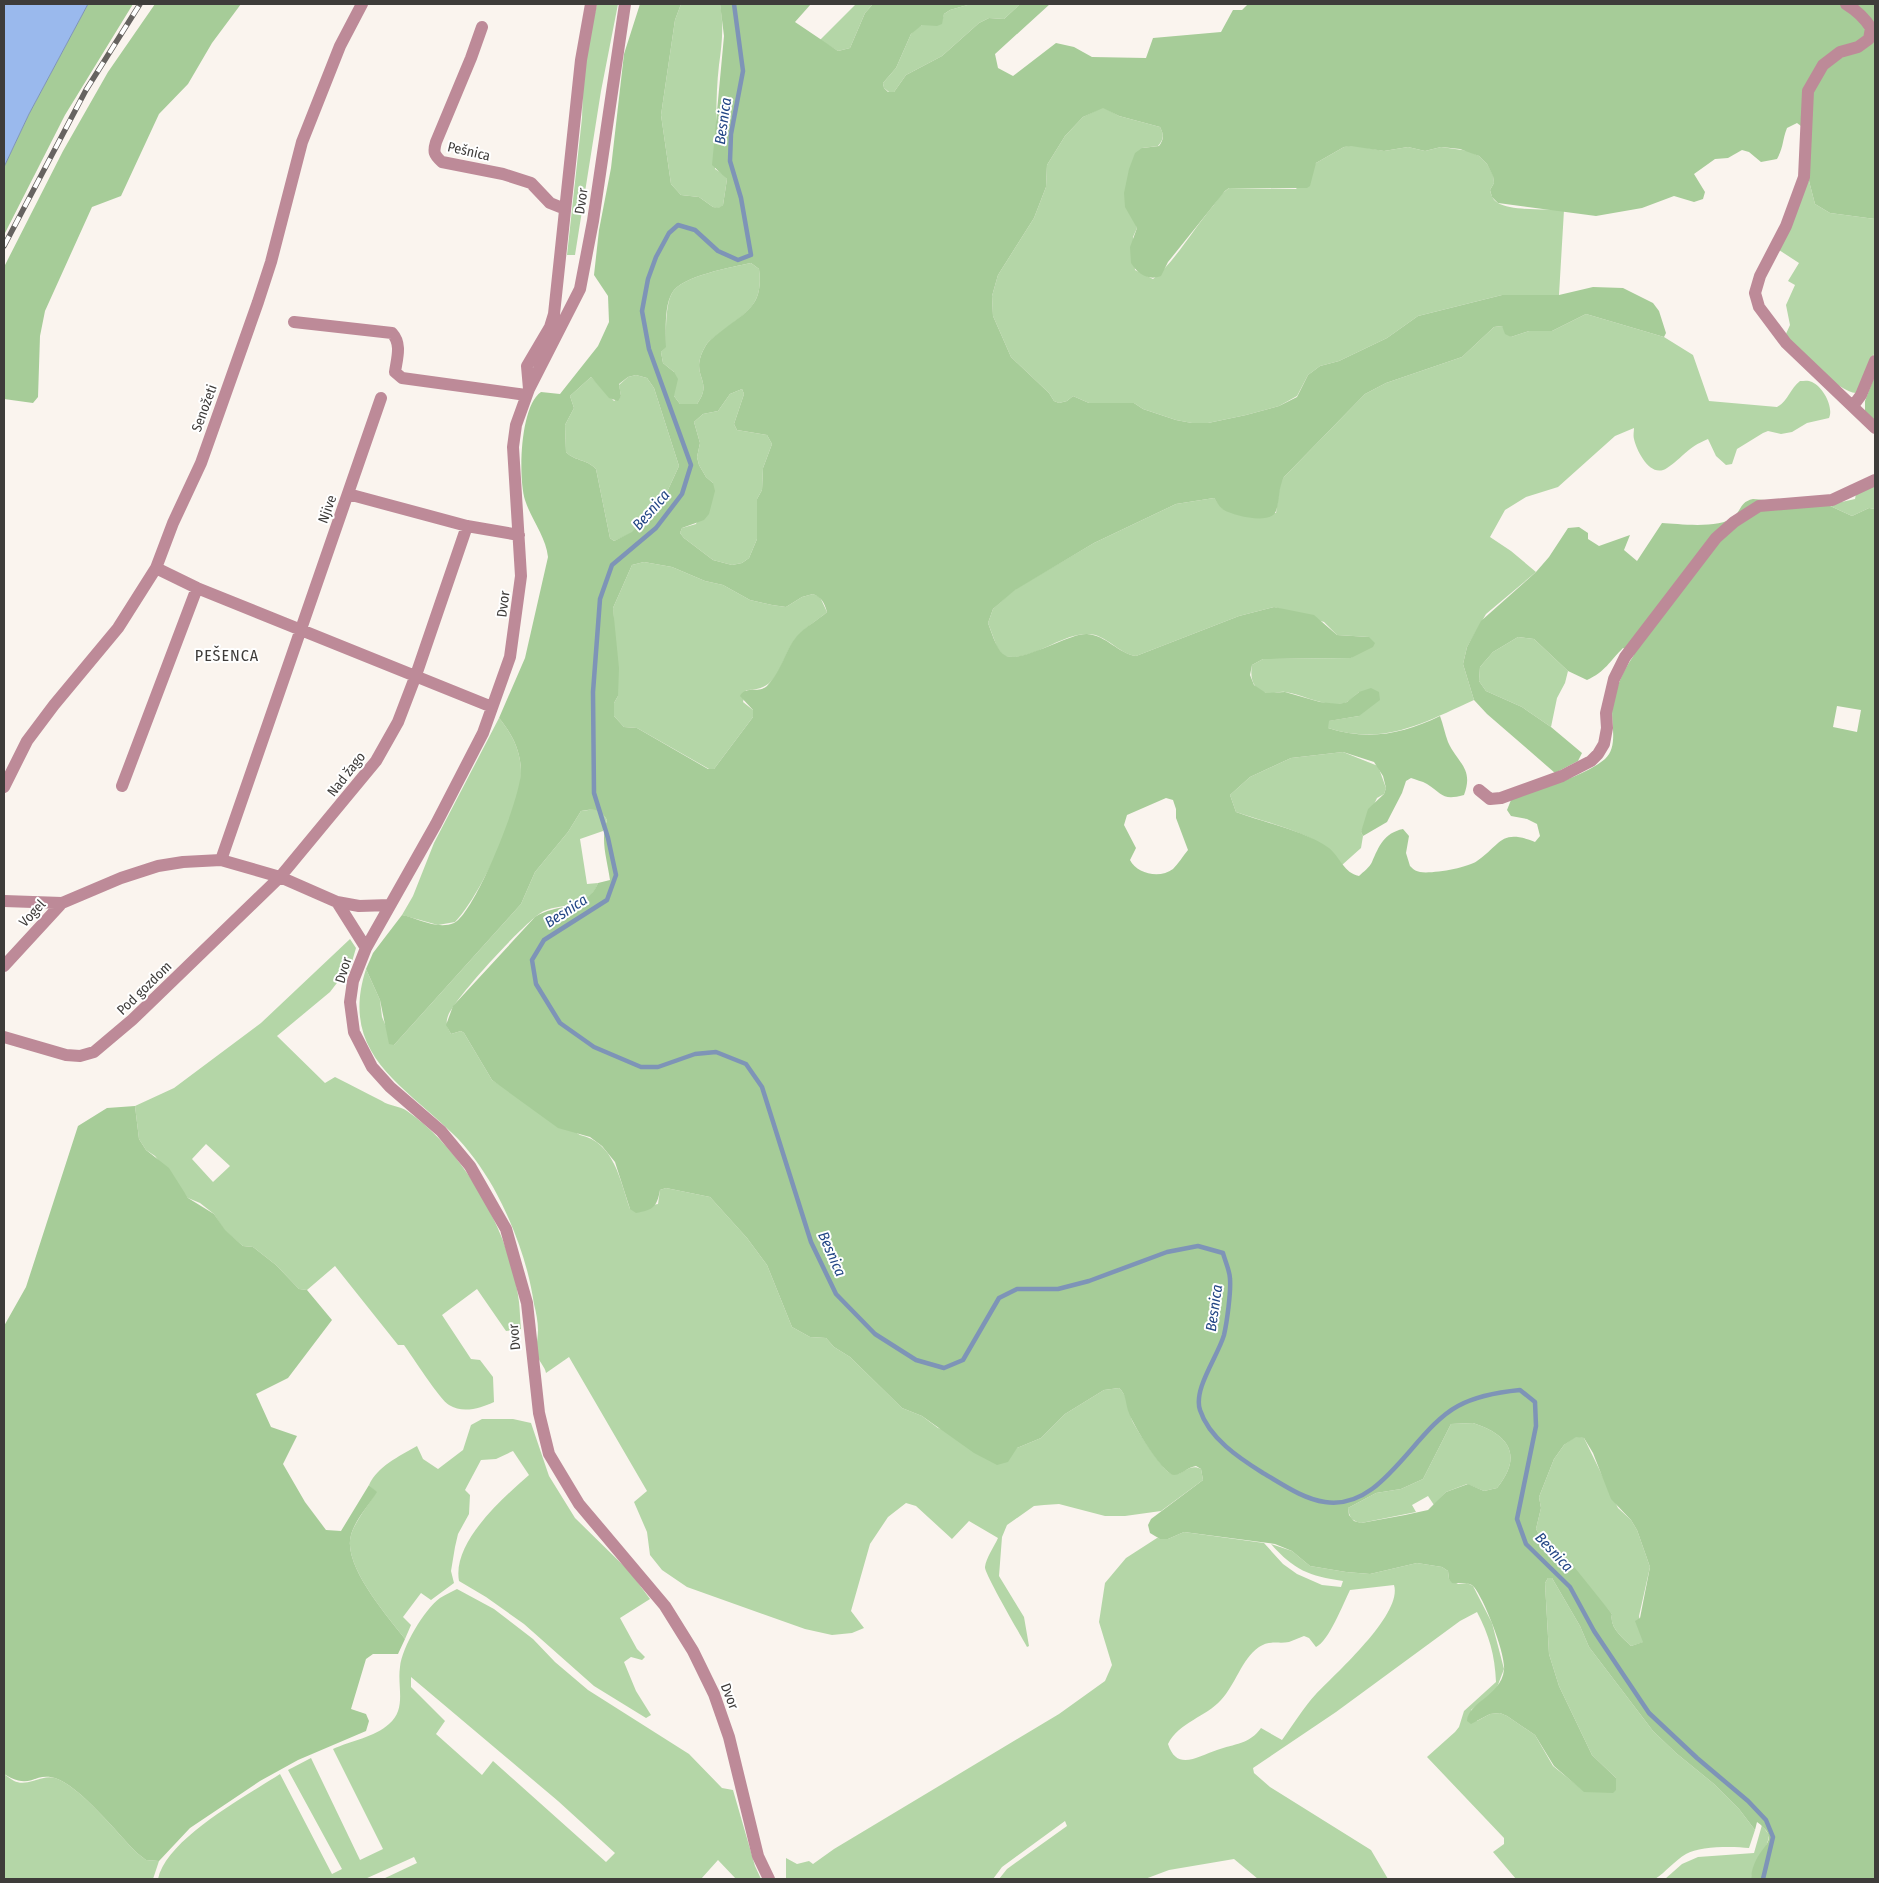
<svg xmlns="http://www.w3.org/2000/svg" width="1879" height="1883" viewBox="0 0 1879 1883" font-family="'Fira Sans Condensed',sans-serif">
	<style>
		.green { fill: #b4d6a7; fill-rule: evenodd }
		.forest { fill: #a6cc98; fill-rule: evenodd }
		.water { fill: #9ab9ed; stroke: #7e94b7 }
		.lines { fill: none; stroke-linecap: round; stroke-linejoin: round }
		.stream { stroke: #7e94b7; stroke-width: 4.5 }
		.minor { stroke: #bd8a98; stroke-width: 12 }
		.rail-casing { stroke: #666360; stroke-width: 5.5 }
		.rail { stroke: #fff; stroke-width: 4; stroke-dasharray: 11; stroke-linecap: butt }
		.labels { text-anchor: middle; stroke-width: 4; stroke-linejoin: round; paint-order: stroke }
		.street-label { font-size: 14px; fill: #3e3c3a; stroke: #fff }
		.water-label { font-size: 15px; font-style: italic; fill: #234685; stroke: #fff }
		.quarter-label { font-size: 16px; letter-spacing: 1px; fill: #3e3c3a; stroke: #fff }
	</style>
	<rect width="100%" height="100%" fill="#faf4ee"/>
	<path class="green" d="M597 4H618L601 91 575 255H567L582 118 584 59Z
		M681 4H720C724 25 722 44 719 65 715 99 717 135 715 169L723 174 727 179 723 205 720 209 713 207 699 197 681 195 671 184 661 115 675 20Z
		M856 4H873L865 13 850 48 838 51 820 40Z
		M971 4H1020L1004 19 989 18 979 23 942 56 906 75 894 92H889L884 88 883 83 896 68 911 34 915 29 922 25 941 24 944 14 950 10Z
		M1103 107 1119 116 1160 127C1164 135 1164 139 1158 146L1142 148 1135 222 1137 228 1133 237 1135 270 1153 279C1173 264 1195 227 1213 206 1218 199 1222 193 1229 188L1296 189 1316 163 1344 147 1352 145 1384 151 1408 147 1425 151 1441 147 1469 151 1479 156 1487 164 1493 175 1494 183 1490 190C1491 195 1493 200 1498 203 1511 211 1548 209 1564 210L1559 295H1502L1418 316 1387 338 1339 361 1320 366 1308 375 1297 396 1279 406 1246 415 1208 423H1192L1176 420 1143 409 1134 403H1089L1073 396 1067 401 1059 403 1054 401 1049 393 1011 357 993 316 992 296 998 275 1034 218 1046 187 1047 165 1065 136 1083 117Z
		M1809 181 1815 204 1830 213 1875 219V352L1856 393C1839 393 1798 349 1785 336L1790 325 1786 305 1795 285 1788 281 1799 263 1779 250 1804 184Z
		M751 263 759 269C764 307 745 312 719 334 714 337 708 341 705 347 688 377 715 379 697 404H680L674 396V372L663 363 661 352 666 346C666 333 665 305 672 293 681 276 733 267 751 263Z
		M1586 314 1664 337 1693 355 1709 401 1777 407C1788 401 1790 389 1800 381 1804 381 1808 380 1812 382 1823 387 1834 407 1829 418L1807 423 1792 432 1781 434 1768 431 1763 433 1737 449 1732 464 1726 465 1716 456 1708 439C1686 448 1684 457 1667 468 1651 479 1637 452 1634 439 1633 436 1634 431 1634 428L1615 436 1558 487 1526 497 1505 510 1490 537 1511 551 1536 572 1486 614 1467 647 1463 664 1474 700C1423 723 1385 746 1328 728V721L1359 716V692C1355 695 1351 700 1347 702 1330 710 1302 694 1285 692 1279 691 1272 695 1266 693 1252 689 1250 677 1252 665L1263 659 1351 658 1369 637 1337 635 1324 622 1274 607 1239 616 1136 656C1118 654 1106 633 1086 634 1061 634 1029 663 1004 656L997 647 988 623 993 609 1014 590 1094 543 1176 504 1214 498 1223 509 1276 513 1280 484 1284 477 1365 394 1386 383 1462 357 1494 327 1502 326 1511 337 1529 331H1552Z
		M636 375 647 378 654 388 679 466 667 492 632 533 614 541 610 538 596 469C585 458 576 462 566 452L565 425 574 408 570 396 591 377 614 401 621 396 619 385 628 377Z
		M742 389 744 394 734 424 737 430 767 435 772 444 763 468 762 490 757 499V539L749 558 742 563 732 565 713 560 684 538 680 533 682 528 696 524 713 483 706 477 699 465 697 457 700 443 694 422 703 414 718 411 730 394Z
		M1875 484V509L1869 508 1852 516 1828 505 1855 499 1856 494Z
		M644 562 672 567 705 581 723 585 750 600 772 605 786 607 802 597 813 594 820 597 827 612C818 620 804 628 797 637 779 658 782 691 746 690L743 702 753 710V717L714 769H709L637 728 624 727 614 716V703L618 696 613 608 632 565Z
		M1518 637 1534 639 1568 671 1565 683 1557 698 1551 727 1522 707 1486 691 1479 681 1480 667 1493 652Z
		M499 718C512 734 520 749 521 770 523 805 480 897 455 922L438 925 402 915 413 896 434 843Z
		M1343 752 1378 766 1386 788 1384 794 1377 798 1361 832 1363 836 1361 848 1342 865C1323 833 1269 824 1236 812L1230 795 1250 777 1291 758Z
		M596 809 602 812 607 820 603 831 580 839 587 884 598 883C588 910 565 902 544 911 528 918 453 1000 448 1016 445 1024 448 1028 451 1034L461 1031 464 1033 492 1080 580 1135C614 1142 620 1180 630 1209L658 1204 660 1190 666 1188 710 1197 747 1238 767 1265 792 1327 810 1337 826 1338 834 1347 850 1357 902 1408 922 1416 938 1428 1017 1448 1041 1438 1065 1414 1104 1390 1119 1388C1128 1396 1128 1409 1132 1420 1135 1428 1163 1470 1170 1473 1181 1479 1188 1462 1201 1469L1203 1480 1161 1511 1125 1516H1105L1059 1504 1044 1505 1034 1506 1007 1525 1002 1537 999 1576 1024 1617 1029 1646 1027 1647C1021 1636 984 1573 985 1567 986 1558 994 1547 998 1538L969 1521 952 1539 916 1506 906 1503 888 1517 870 1544 851 1611 864 1628 852 1633 832 1635 805 1629 687 1587 662 1570 650 1555 647 1532 634 1502 647 1491 569 1357 546 1373C545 1367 540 1363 538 1357 535 1348 538 1339 538 1330 538 1322 536 1312 534 1304 528 1263 513 1223 493 1187 482 1168 468 1148 452 1133 401 1083 339 1053 366 969L380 1000 382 1017 394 1045 521 904 535 872 568 832 581 811Z
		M350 939 356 948 349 972 343 975 330 992 277 1036 325 1083 335 1077C351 1085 366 1093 382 1101 389 1106 400 1106 407 1111 464 1150 511 1234 519 1302 520 1311 520 1320 521 1329L506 1331 477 1289 442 1315 471 1359 480 1360 493 1377 494 1402C481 1408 463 1414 449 1405 440 1400 412 1356 404 1345H398L335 1266 307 1290 299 1289 276 1265 253 1247 243 1246 224 1230 214 1214 200 1203 188 1198 155 1156 146 1150 139 1139 135 1106 174 1088 261 1023ZM206 1144 230 1166 213 1182 192 1159Z
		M482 1419H513L531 1423 549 1476 575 1518 630 1572 650 1599 620 1618 637 1649 645 1657 642 1660 631 1657 624 1662 636 1691 651 1715 646 1718 594 1686 524 1624 486 1597 459 1581C452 1542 503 1498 529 1475L513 1451 496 1459 481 1460 465 1490 470 1495 469 1514 458 1534 455 1547 451 1571 454 1583 431 1600 421 1593 403 1617 411 1625 405 1639C388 1617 342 1565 351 1535 355 1521 369 1505 376 1492L369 1485C378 1466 398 1457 417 1446L423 1459 438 1469 463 1450 471 1425Z
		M1473 1423C1508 1434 1524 1455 1497 1488L1484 1491 1467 1484 1446 1492 1434 1505 1428 1496 1412 1505 1416 1512 1361 1523C1352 1521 1349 1517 1348 1508L1376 1493 1401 1489 1423 1479 1451 1424Z
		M1576 1436 1584 1438 1618 1508 1631 1520 1637 1530 1650 1567 1639 1616 1644 1642 1631 1646C1623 1638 1609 1628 1612 1614L1550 1544 1542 1540 1536 1529 1541 1508 1539 1497 1554 1459 1564 1445Z
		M1184 1532 1264 1543 1283 1564 1297 1574 1322 1585 1341 1587 1343 1581C1309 1576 1294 1570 1271 1544L1292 1551 1310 1566 1346 1572 1370 1574 1417 1563 1442 1567 1448 1571 1449 1579 1458 1584 1467 1583 1473 1586 1492 1623 1504 1669 1496 1690 1471 1710 1477 1721 1490 1714 1500 1713 1507 1716 1535 1735 1553 1766 1584 1791 1616 1778 1592 1755 1559 1686 1549 1654 1545 1583 1548 1578H1552L1580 1626 1589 1647 1653 1731 1676 1753 1714 1784 1739 1809 1755 1830 1749 1848C1733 1846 1699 1846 1686 1854 1674 1861 1666 1872 1655 1879H1516L1493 1852 1504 1844V1838L1427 1757 1455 1732 1459 1727 1464 1711 1496 1682C1495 1655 1489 1635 1477 1612L1460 1621 1336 1712 1253 1768 1254 1773 1270 1787 1371 1850 1388 1879H1258L1234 1859 1169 1870 1145 1879H999L1007 1869 1067 1826 1065 1821 1002 1867 993 1879H786V1858L797 1864 809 1861 813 1864 834 1849 1059 1714 1105 1681 1112 1665 1099 1622 1105 1583 1126 1558 1157 1538 1168 1539ZM1394 1585C1403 1614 1335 1674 1316 1694 1304 1707 1293 1725 1282 1740L1261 1728C1250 1744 1234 1744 1217 1750 1198 1756 1177 1772 1168 1744 1179 1722 1206 1717 1221 1700 1236 1684 1241 1660 1259 1647 1269 1640 1279 1644 1289 1642 1294 1640 1299 1638 1304 1636L1309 1638 1316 1647C1329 1641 1343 1604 1350 1590Z
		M457 1589 494 1609 533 1639 555 1662 588 1690 689 1754 722 1788 733 1790 755 1866 761 1879H736L718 1860 701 1879H383L417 1863 414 1857 365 1879H158C166 1839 246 1796 280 1774L332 1874 342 1869 288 1770 311 1758 360 1860 383 1849 333 1749C350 1741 375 1737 389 1724 407 1709 397 1687 400 1667 402 1647 424 1610 440 1598 445 1595 451 1592 457 1589ZM411 1677 558 1801 615 1853 606 1862 493 1761 482 1775 436 1734 445 1721 411 1687Z
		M4 1774C8 1777 13 1781 17 1782 30 1786 42 1774 55 1778 80 1786 118 1834 137 1853L146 1860 159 1861 153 1879H4Z
		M1762 1825 1769 1835C1767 1853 1754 1859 1751 1879H1665L1682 1864 1698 1857 1754 1853Z"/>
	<path class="forest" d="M88 4H133L65 115 4 235V167L29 114Z
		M155 4H241L212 43 188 84 159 114 121 196 92 207 45 311 40 336 38 397 33 403 4 399V267L63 151 108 72Z
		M640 4H681L675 20 661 115 671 184 681 195 699 197 713 207 719 208 723 205 727 179 712 165 724 36 720 4H811L795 22 838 51 850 48 865 13 873 4H971L950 10 944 14 942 24 937 26 922 25 911 34 896 68 883 83 884 88 888 92H894L906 75 942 56 979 23 989 18 1004 19 1020 4H1050L995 54 998 68 1013 76 1056 43 1074 47 1092 57 1146 58 1153 38 1221 32 1233 10H1242L1248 4H1875V219L1830 213 1815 204 1809 181 1810 147 1801 126 1797 123 1787 128C1782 141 1784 146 1777 159L1761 162 1749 152 1742 150 1728 158 1715 159 1694 174 1705 192 1703 199 1694 202 1674 196 1642 208 1596 216 1498 203 1492 197 1490 190 1494 183 1493 176 1487 164 1479 156 1460 149 1441 147 1425 151 1408 147 1384 151 1351 146 1344 147 1316 163 1310 186 1307 188H1229L1225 191 1168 262 1161 276C1148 281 1138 274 1131 263L1130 247 1137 228 1125 207 1124 193 1129 169 1135 153 1142 148 1159 146C1164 139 1164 135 1160 127L1119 116 1103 108 1083 117 1065 136 1047 165 1046 187 1034 218 998 275 992 296 993 316 1011 357 1049 393 1054 401 1059 403 1067 401 1073 396 1089 403H1134L1143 409 1176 420 1192 423H1208L1246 415 1279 406 1297 397 1308 375 1320 366 1339 361 1387 338 1418 316 1502 295H1559L1593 287 1623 288 1653 303 1659 311 1666 333 1664 337 1586 314 1552 331H1529L1511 337 1505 334 1502 326 1494 327 1462 357 1386 383 1365 394 1284 477C1278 488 1280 500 1276 511 1271 525 1234 516 1224 510 1220 508 1217 502 1214 498L1176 504 1094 543 1015 590 993 609 988 623C992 633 995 646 1003 654 1016 667 1068 633 1087 634 1106 635 1119 654 1136 656L1239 616 1274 607 1314 615 1337 635 1369 637 1375 643 1373 647 1351 658 1263 659 1252 665 1250 675 1254 685 1266 693 1285 692 1320 702 1339 704 1347 702 1359 692 1371 688 1379 692 1380 700 1359 716 1329 721 1328 728C1368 741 1403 734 1440 716 1443 724 1445 734 1448 742 1458 764 1474 768 1464 795 1442 801 1443 794 1427 784 1422 781 1416 780 1411 778L1406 781 1402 793 1387 822 1363 836 1361 832 1368 809 1384 794 1386 788 1383 776 1374 762 1343 752 1291 758 1250 777 1230 795 1236 812C1265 823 1303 830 1329 848 1340 857 1344 873 1359 876 1363 872 1370 867 1372 862 1379 846 1384 833 1403 829L1409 836 1406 853 1410 866C1413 869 1415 871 1420 872 1432 874 1467 868 1477 861 1501 845 1500 828 1535 842L1540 836 1537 824 1527 819 1511 816 1507 810 1511 800C1539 787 1581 779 1605 759 1620 745 1609 720 1613 703 1617 685 1623 671 1634 655L1623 648C1610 661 1605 672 1587 680L1568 671 1534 639 1518 637 1493 652 1480 667 1479 681 1486 691 1522 707 1551 727 1582 753 1578 761 1555 773 1487 714 1474 700 1463 664 1467 647 1481 621 1536 572 1549 557 1568 528 1579 527 1588 533V539L1599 546 1630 535 1624 550 1637 561 1662 523C1679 524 1720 529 1734 517 1742 509 1740 502 1753 499L1828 505 1852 516 1869 508 1875 509V1879H1751C1751 1873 1753 1866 1756 1860 1764 1844 1780 1839 1757 1822L1755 1830 1739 1809 1714 1784 1676 1753 1653 1731 1589 1647 1580 1626 1552 1578H1548L1545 1583 1549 1654 1559 1686 1592 1755 1616 1778V1790L1613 1793 1584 1792 1554 1766 1535 1735 1507 1716 1500 1713 1490 1714 1471 1724 1467 1721C1468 1702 1501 1696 1504 1670 1506 1654 1484 1599 1474 1587 1468 1581 1459 1584 1452 1583L1449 1579 1448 1571 1442 1567 1417 1563 1370 1574 1346 1572 1310 1566 1292 1551 1275 1544 1184 1532 1168 1539H1160L1150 1533 1148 1525 1151 1519 1203 1480 1201 1469 1196 1466C1188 1467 1181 1475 1174 1475 1163 1474 1133 1425 1129 1413 1125 1404 1127 1395 1119 1388L1104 1390 1065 1414 1041 1438 1017 1448 1008 1462 997 1465 974 1453 922 1416 902 1408 850 1357 834 1347 826 1338 810 1337 792 1327 767 1265 747 1238 710 1197 666 1188 660 1190C657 1207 653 1210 636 1213L630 1209 615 1162 602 1146 590 1137 558 1128 492 1080 464 1033 461 1031 451 1034 446 1025 453 1006 535 917C556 903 587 911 598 883L610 880C607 859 600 840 607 820 600 808 594 809 581 811L568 832 535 872 521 904 394 1045 389 1044 380 1000 366 969 373 953 402 915C417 918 437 930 454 923 475 913 522 796 521 770 520 749 512 734 499 718L525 658 548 557C546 537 531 519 525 500 518 477 520 406 541 392L560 394 598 346 609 322 608 296 594 275 599 230 611 168 624 54ZM751 263 759 269C764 307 745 312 719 333 714 337 708 341 705 347 688 377 715 379 697 404H680L674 396 678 379 674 372 663 363 661 352 666 347C666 331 664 307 672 293 681 276 733 267 751 263ZM636 375 647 378 654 388 679 466 667 492 632 532 614 541 610 538 596 469C585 458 576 462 566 452L565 425 574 408 570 396 591 377 609 398 618 401 621 396 619 384 628 377ZM742 389 744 394 734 424 737 430 767 435 772 444 763 468 762 490 757 499V539L749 558 742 563 732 565 713 560 684 538 680 533 682 528 704 520 709 514 715 491 713 483 706 477 699 465 697 457 700 443 694 422 703 414 718 411 730 394ZM644 562 672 567 705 581 723 585 750 600 772 605 786 607 802 597 813 594C822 598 824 602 827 612 818 620 805 627 797 636 785 650 782 671 767 686 758 694 746 685 740 696L753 710V717L714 769H708L637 728 624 727 614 716V703L618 696 619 668 613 608 632 565ZM1837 706 1861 710 1857 732 1833 727ZM1166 798 1173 800 1176 809V818L1188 850C1183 856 1178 864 1173 869 1160 879 1137 874 1130 860L1136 848 1124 825 1127 815ZM1473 1423C1508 1434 1524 1455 1497 1488L1484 1491 1468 1484 1446 1492 1428 1510 1405 1515 1361 1523 1354 1521 1349 1515 1348 1508 1376 1493 1401 1489 1423 1479 1451 1424ZM1576 1437 1584 1438 1593 1453 1611 1499 1631 1520 1637 1530 1650 1567 1640 1618 1635 1621 1643 1642 1631 1646C1623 1638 1609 1628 1612 1614L1563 1553 1542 1540 1536 1529 1541 1508 1539 1497 1554 1459 1564 1445Z
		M1875 375V422L1865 413V401Z
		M135 1106 139 1139 146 1150 169 1168 188 1198 214 1214 225 1230 243 1246 253 1247 276 1265 299 1289 307 1290 332 1320 288 1378 256 1394 271 1427 297 1436 283 1464 305 1502 326 1530 341 1531 369 1485 377 1492C369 1505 355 1520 351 1535 342 1565 388 1617 405 1639L398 1654H373L366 1659 351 1709 366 1714 369 1721 366 1731 298 1760 260 1781 190 1828 159 1861 146 1860 137 1853C118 1834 80 1786 55 1778 33 1772 31 1791 4 1774V1326L26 1287 78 1126 107 1108Z"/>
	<path class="water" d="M4 4H88L29 114 4 167Z"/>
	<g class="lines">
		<path class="stream" d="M734 4 743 71 731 134 730 161 741 198 751 255 738 260 718 251 695 230 678 225 669 233 656 257 648 279 642 311 649 349 691 465 682 494 656 528 612 565 600 599 593 692 594 793 608 838 616 875 607 900 544 940 532 960 536 984 560 1023 594 1047 641 1067H658L695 1054 716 1052 746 1064 762 1087 811 1242 836 1294 875 1334 916 1360 944 1368 963 1360 999 1298 1017 1289H1058L1089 1281 1167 1252 1198 1246 1223 1253C1225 1261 1230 1271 1230 1279 1231 1292 1227 1322 1224 1335 1218 1356 1193 1389 1200 1410 1209 1438 1239 1458 1263 1473 1282 1484 1303 1499 1325 1502 1383 1511 1413 1430 1458 1406 1476 1396 1500 1392 1520 1390L1535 1402 1536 1426 1517 1519 1526 1544 1570 1587 1594 1631 1649 1713 1697 1758 1748 1801 1766 1820 1773 1837 1763 1879"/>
		<path class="minor" d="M625 4 593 221 580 289 529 389 516 425 513 447 521 576 510 657 483 733 436 824 366 948 353 981 350 1002 354 1032 372 1067 390 1087 441 1131 470 1166 506 1229 527 1303 539 1413 549 1454 579 1504 665 1606 693 1651 714 1694 729 1737 758 1856 769 1879
			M1846 4C1856 10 1864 17 1871 28L1869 39 1858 47 1840 52 1823 65 1808 91 1804 177 1786 226 1760 276 1755 293 1759 307 1786 343 1875 428
			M482 27 471 58 436 142C433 152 434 155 442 162L503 174 531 183 550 203 565 209
			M294 322 392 333C402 344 397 358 395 372L402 378 526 395
			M529 389 527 366 550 327 554 314 581 60 591 4
			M1853 406 1861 395 1875 361
			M348 494 467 526 519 535
			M156 568 197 588 492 707
			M122 786 197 588
			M4 787 27 741 54 705 118 628 156 568 173 523 201 463 258 302 271 262 302 142 340 46 362 4
			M1479 790 1490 799 1501 798 1562 776 1591 761 1598 754 1604 744 1607 728 1606 713 1614 679 1625 657 1716 538 1734 522 1759 506 1832 500 1875 480
			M221 860 381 398
			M4 901 62 903 121 878 158 866 183 862 221 860 280 877 337 902 359 906 390 905
			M337 902 366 948
			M4 966 62 903
			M4 1037 66 1055 80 1056 94 1052 132 1020 280 877 376 761 398 722 416 675 467 526"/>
		<g class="rail-casing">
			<path id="rail" d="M4 246 86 90 140 4"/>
		</g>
		<use href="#rail" class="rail"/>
	</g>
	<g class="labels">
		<g class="street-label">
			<text transform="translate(469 151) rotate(13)" y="5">Pešnica</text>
			<text transform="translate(581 201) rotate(-82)" y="5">Dvor</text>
			<text transform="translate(204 408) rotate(-70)" y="5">Senožeti</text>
			<text transform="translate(327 509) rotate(-70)" y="5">Njive</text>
			<text transform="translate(503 604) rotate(-83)" y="5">Dvor</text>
			<text transform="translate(346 774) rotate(-52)" y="5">Nad žago</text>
			<text transform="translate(32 913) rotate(-47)" y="5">Vogel</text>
			<text transform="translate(343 970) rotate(-73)" y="5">Dvor</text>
			<text transform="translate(144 988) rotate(-44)" y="5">Pod gozdom</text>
			<text transform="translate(514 1337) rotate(-95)" y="5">Dvor</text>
			<text transform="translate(730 1696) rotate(69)" y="5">Dvor</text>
		</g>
		<g class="water-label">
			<text transform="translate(723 121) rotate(-82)" y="5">Besnica</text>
			<text transform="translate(651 510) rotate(-49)" y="5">Besnica</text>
			<text transform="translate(566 911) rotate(-33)" y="5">Besnica</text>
			<text transform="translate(832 1254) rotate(66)" y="5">Besnica</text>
			<text transform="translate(1214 1308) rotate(-82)" y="5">Besnica</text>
			<text transform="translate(1554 1552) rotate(47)" y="5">Besnica</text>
		</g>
		<g class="quarter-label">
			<text x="227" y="661">PEŠENCA</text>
		</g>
	</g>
	<rect width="1879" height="1883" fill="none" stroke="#3e3c3a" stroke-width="10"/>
</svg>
